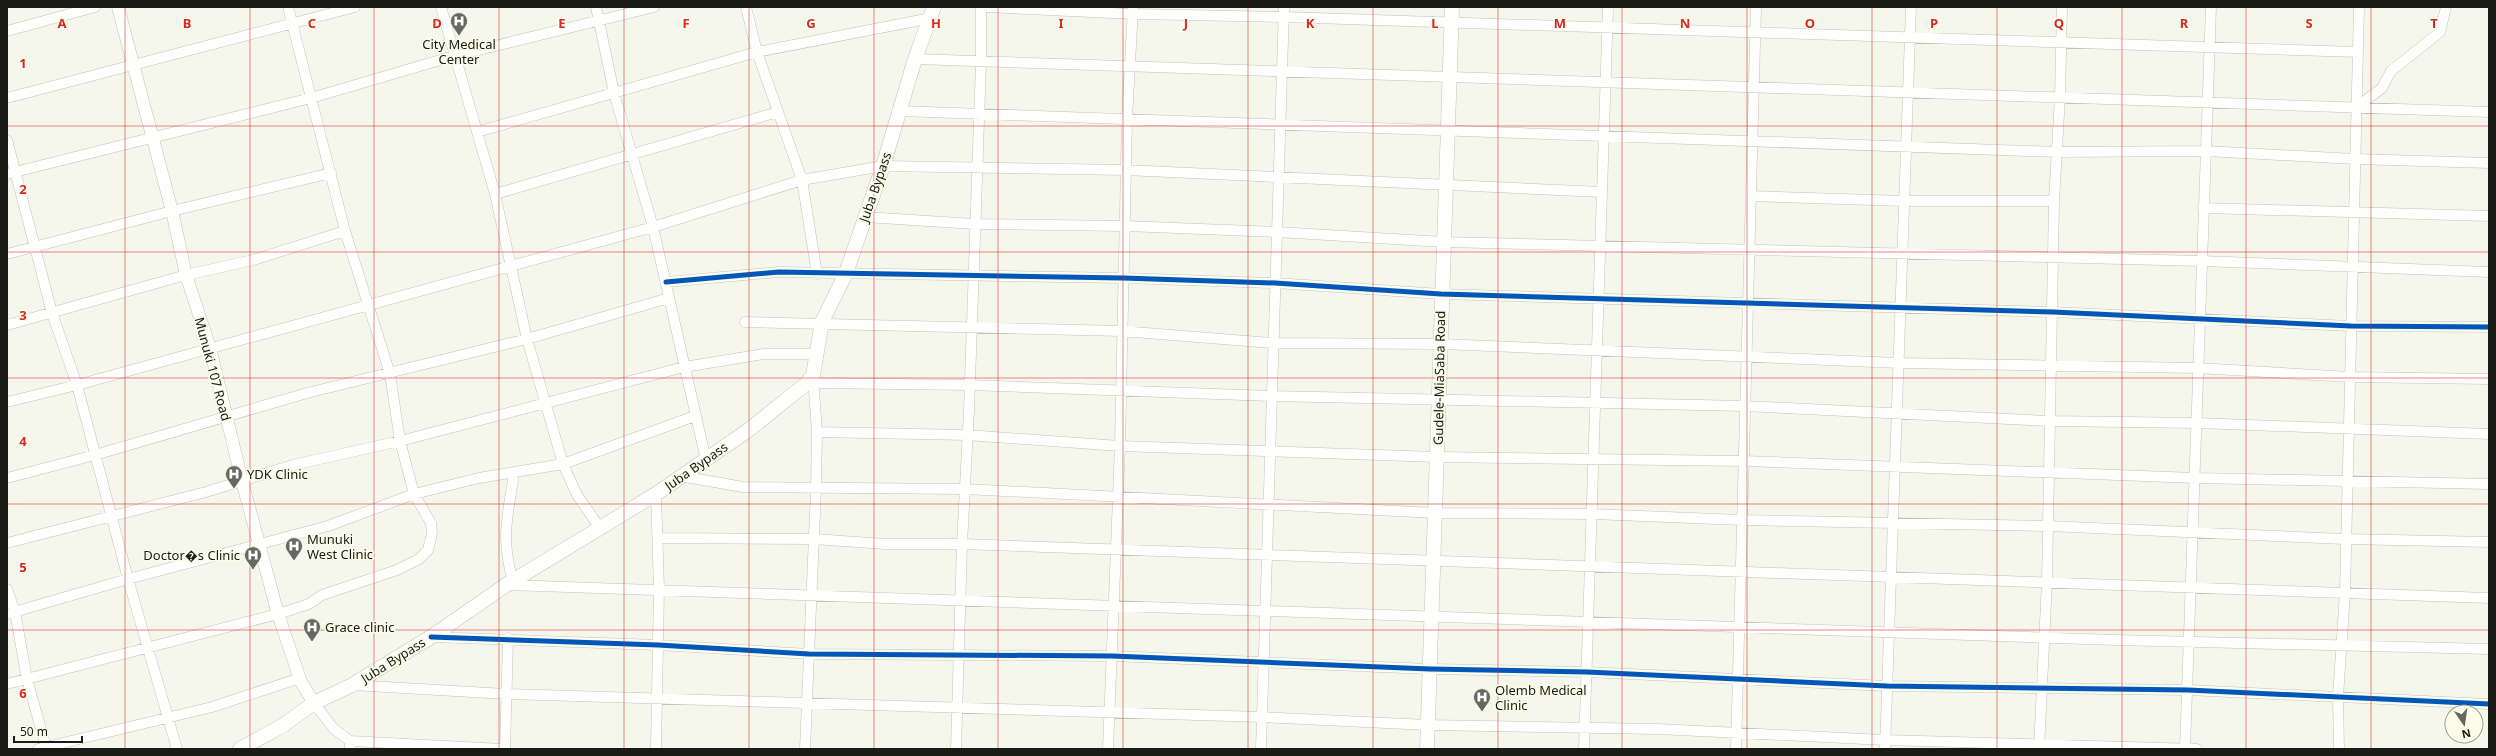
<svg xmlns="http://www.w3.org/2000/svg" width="2496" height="756" viewBox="0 0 2496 756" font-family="'Noto Sans',sans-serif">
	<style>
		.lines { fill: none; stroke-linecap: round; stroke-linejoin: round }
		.minor-casing { stroke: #c3c3bc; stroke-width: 11 }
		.tertiary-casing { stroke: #c3c3bc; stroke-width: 13 }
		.secondary-casing { stroke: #c3c3bc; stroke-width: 15 }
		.minor { stroke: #fefefc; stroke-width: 10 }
		.tertiary { stroke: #fefefc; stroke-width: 12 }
		.secondary { stroke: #fefefc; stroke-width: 14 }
		.cycleway-casing { stroke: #fafbe8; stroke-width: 8 }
		.cycleway { stroke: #0057b8; stroke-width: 5 }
		.grid { fill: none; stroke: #d62828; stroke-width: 1; stroke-opacity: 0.55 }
		.labels { text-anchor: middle; stroke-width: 3.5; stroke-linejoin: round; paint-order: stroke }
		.poi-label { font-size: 13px; fill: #1a1b14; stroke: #fafbe8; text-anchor: start }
		.street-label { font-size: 13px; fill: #1a1b14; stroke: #fafbe8 }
		.grid-label { font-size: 13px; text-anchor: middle; font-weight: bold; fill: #d62828; stroke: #fafbe8; stroke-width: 3.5; stroke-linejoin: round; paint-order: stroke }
	</style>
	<rect width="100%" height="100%" fill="#f6f7ec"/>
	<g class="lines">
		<g class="minor-casing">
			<path id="minor" d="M441 7 495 194 527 339 563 464 577 495 600 528
				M596 7 614 93 653 227 706 460
				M746 7 757 52 802 180 817 274
				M987 7 1133 14 1284 17 2358 52
				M7 31 95 7
				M915 59 2489 112
				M7 98 355 7
				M2357 107 2382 88 2391 71 2440 32 2446 7
				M899 111 2057 152 2206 151 2355 159 2489 163
				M477 132 757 52 931 18
				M7 140 52 313 77 385 128 579 177 749
				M7 174 311 98 454 56 654 7
				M495 194 778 112
				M1751 196 1904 201H2054
				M2203 208 2489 216
				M865 217 975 224 1125 226 1277 232 1444 242 2201 261 2489 272
				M7 254 172 211 331 173
				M666 282 779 272 1123 278 1275 283 1441 294 2053 312 2351 326 2489 327
				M745 322 1121 331 1273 343 1441 344 1899 363 2197 368 2350 377 2489 379
				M7 325 186 275 253 260 345 231
				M813 383 969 385 1271 396 1745 406 2049 421 2198 423 2489 434
				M7 402 77 385 653 227 802 180 883 166 1125 170 1602 192
				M817 432 967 435 1120 446 1437 457 1744 461 2196 478 2489 484
				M680 476 743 487 965 489 1435 513 1592 514 1742 520 2048 526 2344 539 2489 542
				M7 478 95 455 307 393 527 339 669 298
				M659 538 814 539 885 544H962C1471 566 1980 577 2489 598
				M7 543 206 492 293 465 400 441 684 367 764 354H815
				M513 581C500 537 508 516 514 473
				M506 585 2116 640 2489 649
				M7 589 15 612 27 679 46 747
				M7 614 128 579 328 526 414 494 479 478 563 464 695 416
				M431 637 658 645 809 654 1112 656 1430 669 1587 672 1887 686 2188 690 2489 704
				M7 684 278 614 309 604 322 595 397 570 419 559 428 550 432 533 431 523 414 494 400 441 390 374 345 231 288 7
				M352 685 506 694 1262 717 1428 725 1658 729 1885 740 2197 749
				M314 703 333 728 350 741V749
				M350 741 502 749
				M38 749 212 707 300 678
				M505 749 508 638
				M656 749 659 589 656 494
				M805 749 816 489 817 432 813 377
				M956 749 962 544 969 410 981 63V7
				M1108 749 1120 446 1127 119 1133 7
				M1261 749 1284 7
				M1584 749 1608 7
				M1736 749 1756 7
				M1885 749 1911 7
				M2039 749 2047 581 2054 201 2060 97 2062 7
				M2185 749 2211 7
				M2339 749 2338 697 2345 592 2359 7"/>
		</g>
		<g class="tertiary-casing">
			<path id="tertiary" d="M118 7 172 211 186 275 210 348 242 481 278 614 301 682 314 703"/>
		</g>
		<g class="secondary-casing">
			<path id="secondary" d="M240 749 282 726 314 703 352 685 431 637 506 585 656 494 750 429 807 383 813 375 822 322 846 273 883 166 915 59 934 7
				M1427 749 1452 7"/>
		</g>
		<use href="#minor" class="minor"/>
		<use href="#tertiary" class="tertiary"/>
		<use href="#secondary" class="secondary"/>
		<g class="cycleway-casing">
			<path id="cycleway" d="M666 282 779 272 1123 278 1275 283 1441 294 2053 312 2351 326 2489 327
				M431 637 658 645 809 654 1112 656 1430 669 1587 672 1887 686 2188 690 2489 704"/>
		</g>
		<use href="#cycleway" class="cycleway"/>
	</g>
	<path class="grid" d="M125 7V749M250 7V749M374 7V749M499 7V749M624 7V749M749 7V749M874 7V749M998 7V749M1123 7V749M1248 7V749M1373 7V749M1498 7V749M1622 7V749M1747 7V749M1872 7V749M1997 7V749M2122 7V749M2246 7V749M2371 7V749M7 126H2489M7 252H2489M7 378H2489M7 504H2489M7 630H2489"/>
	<defs>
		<g id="hospital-pin" transform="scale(0.9)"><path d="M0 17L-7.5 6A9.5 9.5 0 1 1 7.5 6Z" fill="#676860" stroke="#fafbe8"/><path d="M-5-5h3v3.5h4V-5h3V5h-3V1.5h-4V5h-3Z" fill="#fff"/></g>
	</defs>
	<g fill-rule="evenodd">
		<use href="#hospital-pin" x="459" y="21"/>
		<use href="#hospital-pin" x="234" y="474"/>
		<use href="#hospital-pin" x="294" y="546"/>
		<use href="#hospital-pin" x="253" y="555"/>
		<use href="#hospital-pin" x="312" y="627"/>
		<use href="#hospital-pin" x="1482" y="697"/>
	</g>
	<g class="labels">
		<g class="poi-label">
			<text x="459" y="49" text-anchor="middle">City Medical<tspan x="459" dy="15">Center</tspan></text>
			<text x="247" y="479">YDK Clinic</text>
			<text x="307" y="544">Munuki<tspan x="307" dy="15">West Clinic</tspan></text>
			<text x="240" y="560" text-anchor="end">Doctor�s Clinic</text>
			<text x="325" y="632">Grace clinic</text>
			<text x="1495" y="695">Olemb Medical<tspan x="1495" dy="15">Clinic</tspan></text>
		</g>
		<g class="street-label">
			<text transform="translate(875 187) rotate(-71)" y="5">Juba Bypass</text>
			<text transform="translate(213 369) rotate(75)" y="5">Munuki 107 Road</text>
			<text transform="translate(1439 378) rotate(-89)" y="5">Gudele-MiaSaba Road</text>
			<text transform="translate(696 466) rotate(-35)" y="5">Juba Bypass</text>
			<text transform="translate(393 660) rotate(-32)" y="5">Juba Bypass</text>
		</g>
	</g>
	<g class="grid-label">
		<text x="62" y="28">A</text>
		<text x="187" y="28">B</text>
		<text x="312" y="28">C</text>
		<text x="437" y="28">D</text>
		<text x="562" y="28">E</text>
		<text x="686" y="28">F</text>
		<text x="811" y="28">G</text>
		<text x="936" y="28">H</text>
		<text x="1061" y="28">I</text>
		<text x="1186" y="28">J</text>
		<text x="1310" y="28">K</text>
		<text x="1435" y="28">L</text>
		<text x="1560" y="28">M</text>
		<text x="1685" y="28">N</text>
		<text x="1810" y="28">O</text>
		<text x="1934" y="28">P</text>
		<text x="2059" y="28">Q</text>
		<text x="2184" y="28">R</text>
		<text x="2309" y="28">S</text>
		<text x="2434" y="28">T</text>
		<text x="23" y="68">1</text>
		<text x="23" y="194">2</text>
		<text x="23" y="320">3</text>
		<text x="23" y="446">4</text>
		<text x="23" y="572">5</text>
		<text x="23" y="698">6</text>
	</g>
	<rect width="2496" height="756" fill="none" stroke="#1a1b14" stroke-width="16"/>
	<g transform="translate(2464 724) rotate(167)"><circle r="19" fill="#fafbe8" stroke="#a0a193"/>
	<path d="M0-3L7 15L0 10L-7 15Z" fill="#676860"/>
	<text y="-6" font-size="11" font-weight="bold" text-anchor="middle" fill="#1a1b14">N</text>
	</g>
	<path d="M14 736v6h68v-6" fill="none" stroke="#1a1b14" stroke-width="2"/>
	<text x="20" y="736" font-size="12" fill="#1a1b14" stroke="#fafbe8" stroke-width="3" paint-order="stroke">50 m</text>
</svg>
